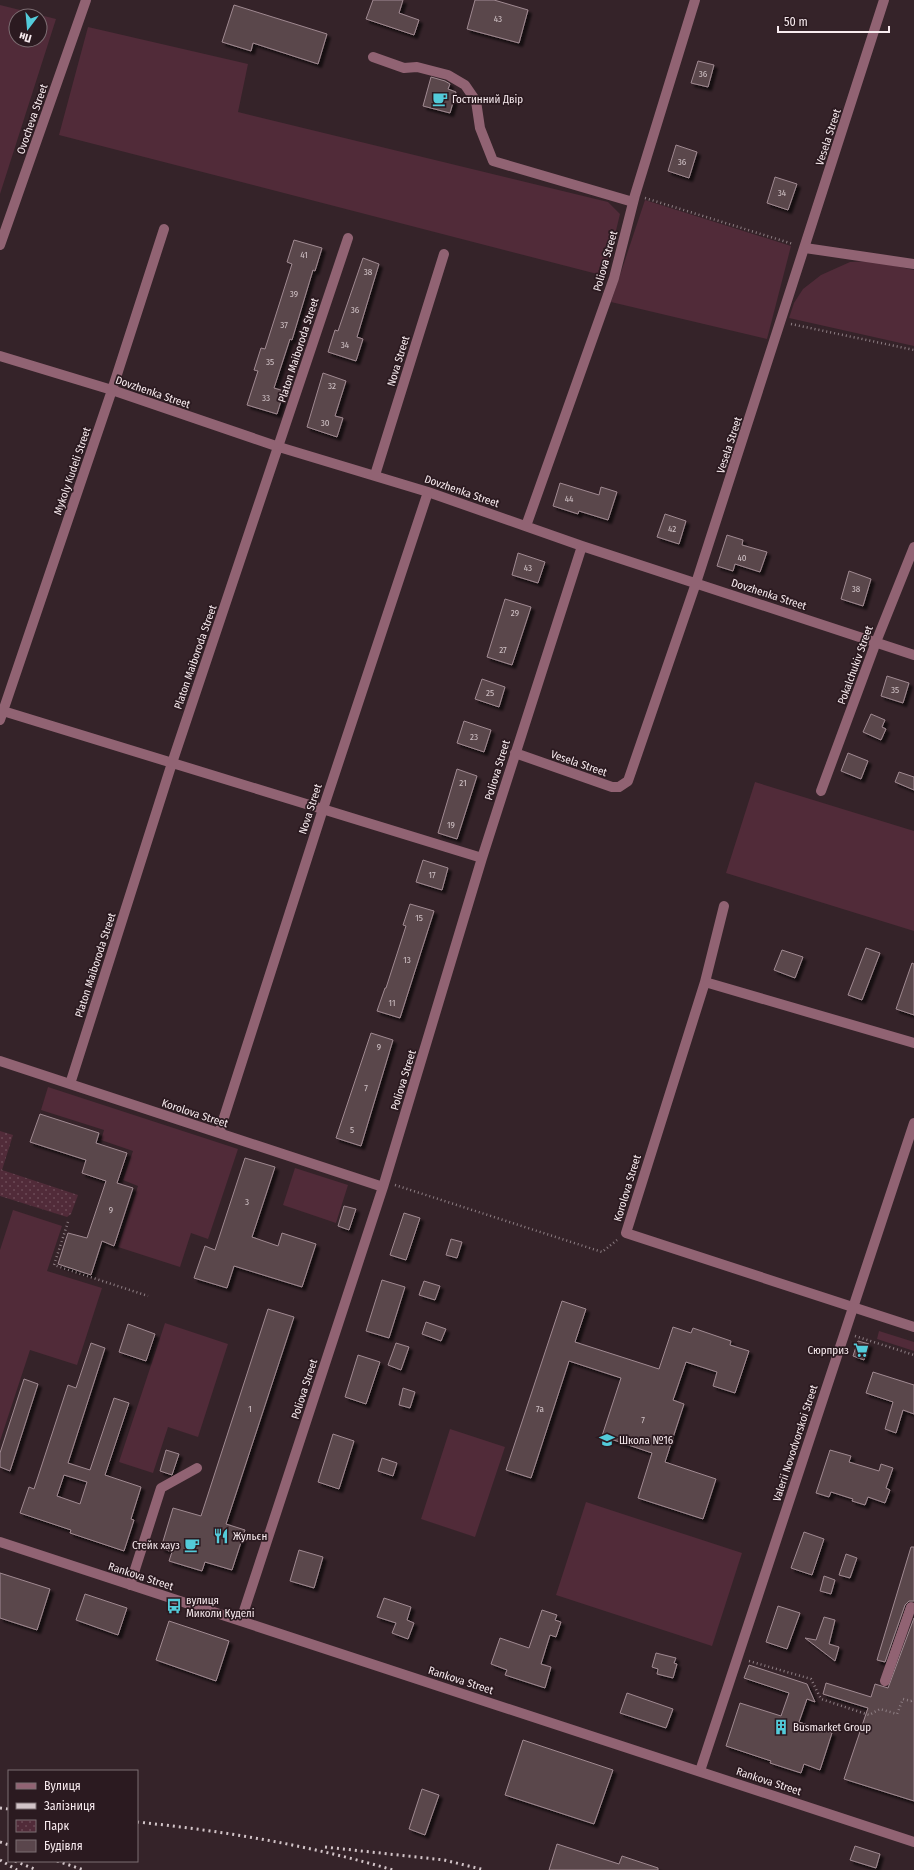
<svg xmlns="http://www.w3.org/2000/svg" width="914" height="1870" viewBox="0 0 914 1870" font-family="'Fira Sans Condensed',sans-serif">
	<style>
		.green { fill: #512b39; fill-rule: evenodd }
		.park { fill: url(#park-dots) }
		.building { fill: #5a464c; stroke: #a08a91; fill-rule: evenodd; filter: url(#shadow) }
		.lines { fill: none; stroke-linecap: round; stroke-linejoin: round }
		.path { stroke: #8e7f84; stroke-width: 2.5; stroke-dasharray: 1 3; stroke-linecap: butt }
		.minor { stroke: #916373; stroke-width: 10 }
		.rail { stroke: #d2c4c8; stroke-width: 3; stroke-dasharray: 2 4; stroke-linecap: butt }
		.labels { text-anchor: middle; stroke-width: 3.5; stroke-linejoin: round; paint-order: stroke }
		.number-label { font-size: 9px; fill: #d0c2c6 }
		.poi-label { font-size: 11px; fill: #f8ebef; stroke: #2b1a20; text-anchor: start }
		.street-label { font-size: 11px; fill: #f8ebef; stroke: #2b1a20 }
	</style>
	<defs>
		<pattern id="park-dots" width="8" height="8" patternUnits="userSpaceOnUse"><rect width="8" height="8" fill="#512b39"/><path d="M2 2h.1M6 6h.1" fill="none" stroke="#6b4a56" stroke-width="1.8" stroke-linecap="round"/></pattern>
		<filter id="shadow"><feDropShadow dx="3.5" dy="3.5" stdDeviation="1" flood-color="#0009"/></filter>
	</defs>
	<rect width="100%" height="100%" fill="#352329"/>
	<path class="green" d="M0 5 56 19 0 194ZM16 16H40V40H16Z
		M88 27 248 64 238 112 608 202 620 214 605 276 59 135Z
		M645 200 791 246 767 339 611 302Z
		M872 261 914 270V346L789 318 794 303 803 289 821 275 850 262Z
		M755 782 914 831V931L726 873Z
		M48 1087 238 1149 208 1239 191 1233 180 1267 118 1247 138 1186 123 1180 133 1151 101 1140 104 1130 41 1110Z
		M295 1168 348 1185 336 1223 283 1205Z
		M13 1210 62 1226 47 1271 102 1288 77 1365 30 1350 0 1441V1250Z
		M165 1323 228 1344 198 1437 168 1427 153 1473 119 1462Z
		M879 1331 914 1342V1351L877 1339Z
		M450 1429 505 1447 475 1537 421 1519Z
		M586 1502 742 1553 712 1646 556 1595Z"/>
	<path class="park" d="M0 1131 13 1135 2 1170 78 1195 71 1214 67 1217 0 1196Z"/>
	<path class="building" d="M373 0H403L399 13 419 20 414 35 366 19Z
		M475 0H494L528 10 519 43 467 29Z
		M234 5 327 34 318 64 253 43 251 51 222 42Z
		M698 61 714 65 708 87 691 83Z
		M431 77 445 81 450 84 448 89 456 92 450 113 423 106Z
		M676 145 697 152 689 178 668 171Z
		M775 177 797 184 788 210 767 203Z
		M294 240 322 248 315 271 313 270 292 340 290 339 274 388 284 391 277 414 247 405 258 371 254 370 261 348 265 349 292 264 287 262Z
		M363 258 379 264 357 337 363 339 356 361 328 352 335 330 338 331Z
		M323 373 346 381 335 416 343 418 337 437 307 427Z
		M560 483 599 495 601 487 617 492 608 520 579 511 578 514 553 506Z
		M665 514 686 521 679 544 657 537Z
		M727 535 743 540 742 545 767 552 760 572 735 564 733 571 717 566Z
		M518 553 545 562 538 583 512 575Z
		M849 571 871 579 863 606 841 599Z
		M505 599 531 607 512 665 487 657Z
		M887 676 909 683 903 703 881 696Z
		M482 679 505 687 499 707 475 699Z
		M871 714 885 720 882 727 886 729 881 740 863 732Z
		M464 721 491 730 484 752 457 743Z
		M848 753 868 761 861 779 841 771Z
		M457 769 477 776 457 839 438 833Z
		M899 772 914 777V790L895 782Z
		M423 860 448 868 442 890 416 882Z
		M410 904 434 911 400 1018 377 1011 385 988H386L406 926 403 925Z
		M866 948 880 953 862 1000 848 995Z
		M782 950 803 957 795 978 774 970Z
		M912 963 914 964V1015L896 1009Z
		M371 1033 393 1040 361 1146 336 1138Z
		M40 1114 99 1133 96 1143 127 1153 117 1183 133 1188 114 1246 102 1241 91 1275 58 1264 68 1233 87 1238 106 1181 82 1173 86 1160 30 1142Z
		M245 1158 275 1167 252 1237 278 1246 282 1233 316 1244 302 1287 234 1266 227 1288 194 1278 205 1246 215 1250Z
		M344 1206 356 1209 349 1230 338 1226Z
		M404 1213 420 1218 406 1260 390 1255Z
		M451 1239 462 1242 457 1258 446 1255Z
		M382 1280 405 1287 389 1338 366 1331Z
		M424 1281 440 1286 435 1300 419 1295Z
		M562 1301 586 1309 575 1342 659 1369 673 1327 691 1333 693 1328 731 1341 730 1345 749 1351 735 1393 713 1386 717 1372 686 1362 673 1400 684 1404 665 1462 716 1479 703 1519 638 1498 652 1453 602 1436 621 1378 569 1361 531 1478 506 1470Z
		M268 1309 294 1317 226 1524 245 1530 232 1570 205 1562 202 1571 169 1561 172 1552 161 1548 173 1508 201 1516Z
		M426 1322 446 1329 441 1341 422 1334Z
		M128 1324 155 1334 146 1361 119 1352Z
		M858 1341 869 1344 864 1360 853 1356Z
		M91 1343 105 1348 68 1463 90 1470 114 1398 129 1403 105 1475 141 1487 131 1519 134 1520 124 1551 70 1533 71 1530 20 1513 29 1487 34 1489 68 1385 76 1388ZM64 1475 87 1482 80 1504 57 1496Z
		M396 1343 409 1347 401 1370 388 1365Z
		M358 1355 380 1362 366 1404 345 1397Z
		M873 1372 914 1385V1414L903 1410 896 1433 885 1429 893 1402 866 1393Z
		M24 1379 38 1384 10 1471 0 1467V1453Z
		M403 1388 415 1392 410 1408 399 1405Z
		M333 1434 354 1441 339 1489 318 1482Z
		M166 1450 179 1454 172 1475 160 1471Z
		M830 1450 851 1456 849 1462 879 1471 881 1464 893 1468 886 1488 890 1490 885 1503 868 1497 865 1505 852 1501 853 1499 831 1492 829 1497 816 1493Z
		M382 1458 397 1463 393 1476 378 1471Z
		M804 1532 824 1539 812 1575 791 1568Z
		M911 1547H914V1601H909L905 1605 885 1662 877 1660Z
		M299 1550 323 1557 314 1588 290 1581Z
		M846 1554 857 1558 850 1578 839 1575Z
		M0 1573 50 1589 37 1630 0 1618Z
		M824 1576 835 1580 831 1594 820 1591Z
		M85 1594 127 1608 118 1635 76 1620Z
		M384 1598 411 1607 407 1620 414 1623 408 1639 392 1633 396 1623 377 1617Z
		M778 1606 800 1613 787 1649 766 1642Z
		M542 1610 557 1615 555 1620 561 1622 556 1637 550 1635 541 1664 551 1667 545 1688 505 1675 507 1670 491 1664 500 1638 529 1648Z
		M824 1617 835 1620 829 1644 839 1647 835 1661 805 1638 816 1640Z
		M914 1618V1801L844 1779 868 1708 823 1694 826 1683 871 1697 875 1684 888 1688Z
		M169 1621 229 1641 216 1681 156 1660Z
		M656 1653 676 1658 674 1663 677 1664 673 1678 657 1674 658 1669 652 1667Z
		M749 1665 807 1684 815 1702 807 1699 799 1722 832 1733 820 1770 804 1764 801 1773 770 1763 771 1761 726 1746 740 1703 781 1716 789 1693 744 1678Z
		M627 1693 673 1709 666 1728 620 1713Z
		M523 1740 613 1770 594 1824 505 1795Z
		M422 1789 439 1795 425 1835 409 1829Z
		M557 1844 619 1864 622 1856 658 1868V1870H549Z
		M855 1846 880 1854 876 1868 850 1860Z"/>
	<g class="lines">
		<path class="path" d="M645 198 793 244
			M791 324 914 350
			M395 1185 602 1252 617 1240
			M68 1222 54 1265 148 1296
			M855 1336 914 1355
			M749 1661 811 1679 821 1699 869 1715 880 1709 897 1714 903 1699 911 1701 914 1699"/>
		<path class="minor" d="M373 57 404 68 417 67 448 75 465 85 476 101 480 128 493 161 633 202
			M0 245 86 0
			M805 248 914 264
			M0 356 112 390 279 447 428 492 582 546 914 655
			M375 475 444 254
			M526 526 614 278 635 195 695 0
			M3 711 482 858
			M0 720 112 390 164 229
			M515 753 612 787H619L628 781 696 583 884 0
			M821 791 876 642 914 547
			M724 906 705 982 626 1233 914 1327
			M705 982 914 1043
			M0 1061 383 1187
			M70 1084 172 763 348 238
			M219 1133 323 809 428 492
			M0 1542 914 1842
			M130 1585 161 1488 197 1468
			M241 1620 383 1187 482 858 582 546
			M885 1681 911 1607 914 1608
			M700 1771 914 1123"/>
		<path class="rail" d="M0 1808 9 1809
			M137 1822C224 1831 309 1845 393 1870
			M0 1842 9 1845
			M325 1847 444 1860 485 1870
			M0 1860 17 1870
			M15 1861 37 1870
			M57 1861 84 1870"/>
	</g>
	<defs>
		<g id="cafe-bare" transform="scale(1.2)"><path d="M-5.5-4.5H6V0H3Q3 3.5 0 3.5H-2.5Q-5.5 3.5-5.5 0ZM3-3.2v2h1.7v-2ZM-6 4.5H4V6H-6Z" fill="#53cbda" stroke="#2b1a20" stroke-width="2.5" paint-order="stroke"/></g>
		<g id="supermarket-bare" transform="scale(1.2)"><path d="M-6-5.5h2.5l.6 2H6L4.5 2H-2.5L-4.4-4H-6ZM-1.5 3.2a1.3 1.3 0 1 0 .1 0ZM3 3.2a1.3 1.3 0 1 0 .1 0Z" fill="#53cbda" stroke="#2b1a20" stroke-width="2.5" paint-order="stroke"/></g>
		<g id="school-bare" transform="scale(1.2)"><path d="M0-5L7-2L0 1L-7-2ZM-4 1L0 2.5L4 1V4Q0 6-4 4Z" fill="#53cbda" stroke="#2b1a20" stroke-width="2.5" paint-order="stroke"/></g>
		<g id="restaurant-bare" transform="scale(1.2)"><path d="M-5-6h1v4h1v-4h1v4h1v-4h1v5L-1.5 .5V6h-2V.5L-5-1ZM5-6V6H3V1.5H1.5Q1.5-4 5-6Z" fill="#53cbda" stroke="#2b1a20" stroke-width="2.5" paint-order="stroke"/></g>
		<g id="bus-bare" transform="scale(1.2)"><path d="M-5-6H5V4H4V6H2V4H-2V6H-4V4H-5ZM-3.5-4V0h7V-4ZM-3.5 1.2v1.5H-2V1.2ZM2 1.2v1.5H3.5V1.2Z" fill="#53cbda" stroke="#2b1a20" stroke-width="2.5" paint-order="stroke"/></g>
		<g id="building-bare" transform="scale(1.2)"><path d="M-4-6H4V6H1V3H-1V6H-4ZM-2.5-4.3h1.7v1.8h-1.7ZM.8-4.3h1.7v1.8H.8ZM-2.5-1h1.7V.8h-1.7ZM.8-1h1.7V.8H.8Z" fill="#53cbda" stroke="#2b1a20" stroke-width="2.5" paint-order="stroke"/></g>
	</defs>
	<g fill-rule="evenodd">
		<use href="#cafe-bare" x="440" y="99"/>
		<use href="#supermarket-bare" x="861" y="1350"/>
		<use href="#school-bare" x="607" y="1440"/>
		<use href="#restaurant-bare" x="221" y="1536"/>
		<use href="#cafe-bare" x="192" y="1545"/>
		<use href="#bus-bare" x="174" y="1606"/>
		<use href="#building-bare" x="781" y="1727"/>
	</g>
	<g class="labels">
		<g class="number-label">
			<text x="498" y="22">43</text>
			<text x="703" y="77">36</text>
			<text x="682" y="165">36</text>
			<text x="782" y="196">34</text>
			<text x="304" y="258">41</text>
			<text x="368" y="275">38</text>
			<text x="294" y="297">39</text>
			<text x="355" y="313">36</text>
			<text x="284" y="328">37</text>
			<text x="345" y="348">34</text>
			<text x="270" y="365">35</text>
			<text x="332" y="389">32</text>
			<text x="266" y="401">33</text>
			<text x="325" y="426">30</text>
			<text x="569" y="502">44</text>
			<text x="672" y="532">42</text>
			<text x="742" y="561">40</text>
			<text x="528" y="571">43</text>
			<text x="856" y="592">38</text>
			<text x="515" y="616">29</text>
			<text x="503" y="653">27</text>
			<text x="895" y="693">35</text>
			<text x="490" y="696">25</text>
			<text x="474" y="740">23</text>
			<text x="463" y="786">21</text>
			<text x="451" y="828">19</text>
			<text x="432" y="878">17</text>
			<text x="419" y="921">15</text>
			<text x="407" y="963">13</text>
			<text x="392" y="1006">11</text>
			<text x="379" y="1050">9</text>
			<text x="366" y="1091">7</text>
			<text x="352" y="1133">5</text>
			<text x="247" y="1205">3</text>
			<text x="111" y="1213">9</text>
			<text x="250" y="1412">1</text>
			<text x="540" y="1412">7а</text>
			<text x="643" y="1423">7</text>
		</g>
		<g class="poi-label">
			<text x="452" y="103">Гостинний Двір</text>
			<text x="849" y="1354" text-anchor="end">Сюрприз</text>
			<text x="619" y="1444">Школа №16</text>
			<text x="233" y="1540">Жульєн</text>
			<text x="180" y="1549" text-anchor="end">Стейк хауз</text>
			<text x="186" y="1604">вулиця<tspan x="186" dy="13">Миколи Куделі</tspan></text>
			<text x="793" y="1731">Busmarket Group</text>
		</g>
		<g class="street-label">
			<text transform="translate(32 119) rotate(-71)" y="4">Ovocheva Street</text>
			<text transform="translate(828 137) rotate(-72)" y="4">Vesela Street</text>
			<text transform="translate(605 261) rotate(-74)" y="4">Poliova Street</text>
			<text transform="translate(298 350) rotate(-72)" y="4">Platon Maiboroda Street</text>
			<text transform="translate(398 361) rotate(-73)" y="4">Nova Street</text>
			<text transform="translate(153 392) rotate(19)" y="4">Dovzhenka Street</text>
			<text transform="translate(729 445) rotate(-72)" y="4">Vesela Street</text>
			<text transform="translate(72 471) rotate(-71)" y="4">Mykoly Kudeli Street</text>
			<text transform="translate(462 491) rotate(19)" y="4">Dovzhenka Street</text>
			<text transform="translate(769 594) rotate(18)" y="4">Dovzhenka Street</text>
			<text transform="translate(195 657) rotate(-71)" y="4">Platon Maiboroda Street</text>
			<text transform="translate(855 665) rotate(-70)" y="4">Pokalchukiv Street</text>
			<text transform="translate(579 763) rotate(19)" y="4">Vesela Street</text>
			<text transform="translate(497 770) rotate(-73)" y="4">Poliova Street</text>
			<text transform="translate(310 809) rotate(-72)" y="4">Nova Street</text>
			<text transform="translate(95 965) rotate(-72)" y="4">Platon Maiboroda Street</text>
			<text transform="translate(403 1080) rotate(-73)" y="4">Poliova Street</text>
			<text transform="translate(195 1113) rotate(18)" y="4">Korolova Street</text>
			<text transform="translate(627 1188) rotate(-73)" y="4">Korolova Street</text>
			<text transform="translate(304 1389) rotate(-72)" y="4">Poliova Street</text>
			<text transform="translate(795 1443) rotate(-72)" y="4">Valerii Novodvorskoi Street</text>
			<text transform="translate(141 1576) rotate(18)" y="4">Rankova Street</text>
			<text transform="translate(461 1680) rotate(18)" y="4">Rankova Street</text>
			<text transform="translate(769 1781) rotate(18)" y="4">Rankova Street</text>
		</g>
	</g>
	<rect x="8" y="1770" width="130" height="92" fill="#2b1a20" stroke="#7d6e73"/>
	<rect x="16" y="1783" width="20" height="6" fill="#916373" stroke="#7d6e73"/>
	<text x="44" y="1790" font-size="12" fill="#f8ebef">Вулиця</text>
	<rect x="16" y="1803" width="20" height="6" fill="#d2c4c8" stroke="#7d6e73"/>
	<text x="44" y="1810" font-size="12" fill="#f8ebef">Залізниця</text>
	<rect x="16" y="1820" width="20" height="12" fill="url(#park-dots)" stroke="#7d6e73"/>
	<text x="44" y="1830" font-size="12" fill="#f8ebef">Парк</text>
	<rect x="16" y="1840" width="20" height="12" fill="#5a464c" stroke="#7d6e73"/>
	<text x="44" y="1850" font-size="12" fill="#f8ebef">Будівля</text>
	<g transform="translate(28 28) rotate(196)"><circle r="19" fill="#2b1a20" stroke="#7d6e73"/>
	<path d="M0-3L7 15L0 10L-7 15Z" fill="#53cbda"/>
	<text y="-6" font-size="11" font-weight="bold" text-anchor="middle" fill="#f8ebef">Пн</text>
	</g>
	<path d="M778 26v6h111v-6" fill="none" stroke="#f8ebef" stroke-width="2"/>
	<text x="784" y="26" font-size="12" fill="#f8ebef" stroke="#2b1a20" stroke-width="3" paint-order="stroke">50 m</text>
</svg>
